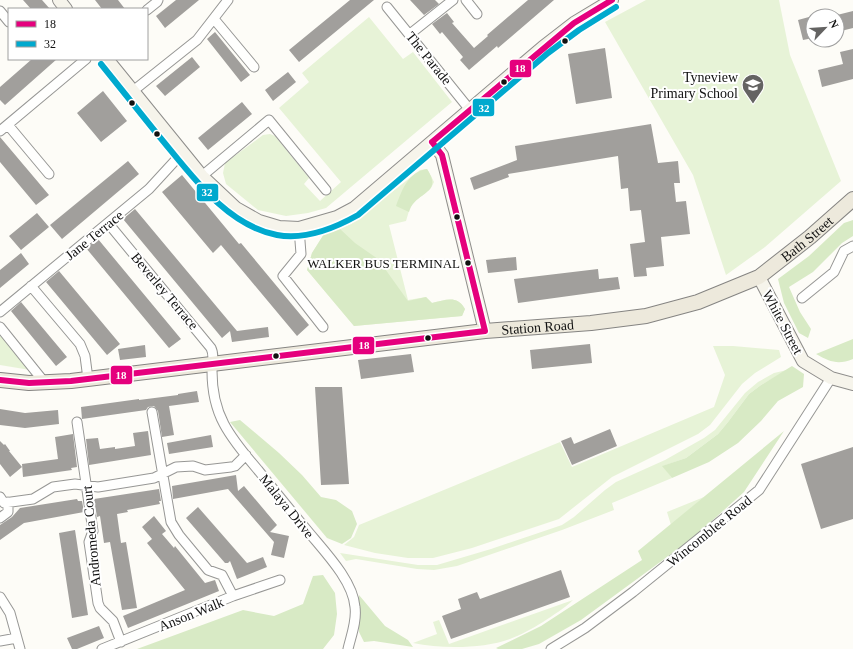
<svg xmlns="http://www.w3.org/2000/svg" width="853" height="649" viewBox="0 0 853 649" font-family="Georgia,serif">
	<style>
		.green { fill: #e7f3d7 }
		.forest { fill: #d8eac5 }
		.building { fill: #a19f9c }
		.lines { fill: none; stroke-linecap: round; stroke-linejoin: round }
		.street-casing { stroke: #979795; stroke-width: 11 }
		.secondary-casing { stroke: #8e8d8b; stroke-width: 14 }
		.primary-casing { stroke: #858482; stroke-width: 16 }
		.street { stroke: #fffffe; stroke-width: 9 }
		.secondary { stroke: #f6f4eb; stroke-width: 12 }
		.primary { stroke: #ede9dc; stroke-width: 14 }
		.bus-1-casing { stroke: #fff; stroke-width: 9 }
		.bus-2-casing { stroke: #fff; stroke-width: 9 }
		.bus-1 { stroke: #e5007d; stroke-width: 6 }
		.bus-2 { stroke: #00a9ce; stroke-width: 6 }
		.bus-dot { fill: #111; stroke: #fff; stroke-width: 1.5 }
		.labels { text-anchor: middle; stroke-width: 4; stroke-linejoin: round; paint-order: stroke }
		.bus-label { font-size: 13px; fill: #111; stroke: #fff; text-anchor: end }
		.street-label { font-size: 14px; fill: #111; stroke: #fff }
		.poi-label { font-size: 14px; fill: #111; stroke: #fff; text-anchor: end }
		.line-badge { stroke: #fff; stroke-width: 1.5 }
		.badge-label { font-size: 11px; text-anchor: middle; font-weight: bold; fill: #fff }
	</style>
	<rect width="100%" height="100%" fill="#fdfcf7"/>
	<path class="green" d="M646 0H779L790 55 841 181 765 247 726 275 693 175 605 22Z
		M369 17 403 59 413 52 452 102 326 208 308 213 286 216 258 210 226 184 223 173 225 163 263 135 270 134 275 136 309 178 304 184 320 201 341 182 279 108 309 82 302 73Z
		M427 169 431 176 434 182 431 188 411 204 406 221 389 225 408 300 426 297 432 303C446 300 457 295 465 309L462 316 354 326 307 270 312 253 324 234 351 224 420 170Z
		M0 334 30 370 0 365Z
		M713 346H733L779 350 781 357 755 373 742 384 710 425 698 434 612 477 559 519 472 548 433 558H408L375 553 344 545 354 537 359 525 560 442 572 467 714 407 725 375Z
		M787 370 761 385 749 394 728 422 718 434 686 458 663 466 672 478 612 503 614 510 562 530 457 566 434 570 417 569 356 559 346 561 340 553 418 565H437L491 549 562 525 574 517 605 490 616 482 665 460 704 438 715 430 745 393 758 382 774 373Z
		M704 497 671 525 667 512Z
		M573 600C564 609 553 615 543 622 533 628 521 635 510 639 482 649 442 649 413 643L437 634 433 622 439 620 449 644Z"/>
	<path class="forest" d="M427 169C444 195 415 191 409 212L396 206C402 190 408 172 427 169Z
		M853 220V236L842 243 813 272 789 287 800 312 811 329 808 338 799 333 784 303 778 279 809 256 844 223Z
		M339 228 355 243 378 259 408 301 426 297 432 303C446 300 457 295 465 309L462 316 354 326 307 270 312 253 324 234Z
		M853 339V359C838 365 830 362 816 354Z
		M792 366 804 374 803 387 778 401 761 421 738 443 709 462 672 478 662 466 686 458 718 434 728 422 749 394 761 385Z
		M240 420 279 453 302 475 321 497 336 500 352 511 357 524 351 538 342 544 327 538 230 422Z
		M784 431 744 492 693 538 581 620 539 644 522 649H498L496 648 541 626 642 560 638 551Z
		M323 575 335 593 337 614 334 635 323 649H137L243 610 274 616 303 604 313 576Z
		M359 595 385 626 408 640 413 647 374 641 364 642 359 632Z"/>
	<path class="building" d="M23 0H42L50 9H31Z
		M95 0H118L125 9H102Z
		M176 0H199L165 28 156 16Z
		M350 0H374L299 62 289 50Z
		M410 0H435L439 4 424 15Z
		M528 0H554L498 48 497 46 469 70 460 60 463 57 442 32 440 34 432 24 447 13 454 22 452 23 474 48 488 36 487 35Z
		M853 11V28L837 32V15Z
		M809 17 810 21 813 20V38L803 40 798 20Z
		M215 32 250 75 241 82 207 39Z
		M605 48 612 98 576 104 568 54Z
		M853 49V79L822 87 818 70 843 64 840 52Z
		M192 57 200 67 165 96 156 86Z
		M32 59H57L5 105 0 100V87Z
		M288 72 296 82 273 101 265 90Z
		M103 91 127 121 101 142 77 113Z
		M242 102 252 114 208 150 198 138Z
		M651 124 658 163 678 161 680 183H674L676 202 686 201 690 234 661 237 664 266 646 268 647 276 634 277 630 244 645 242 641 210 630 211 628 188 621 189 618 156 508 174 509 177 474 190 470 178 517 160 515 146Z
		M0 137 49 195 36 205 0 162Z
		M128 161 139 174 62 239 50 225Z
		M182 175 239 244 241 243 309 325 297 336 221 245 213 253 162 192Z
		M135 209 237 331 268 327 269 337 232 342 230 331 222 338 123 219Z
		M37 213 49 227 21 250 9 236Z
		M98 239 181 339 169 348 86 248Z
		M21 253 29 264 0 288V270Z
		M516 257 517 270 488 273 486 260Z
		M598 269 599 279 618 277 620 289 518 303 514 279Z
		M59 271 120 344 107 355 46 282Z
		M21 302 67 357 56 366 11 311Z
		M590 344 592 363 532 369 530 350Z
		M145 345 146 357 120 360 118 349Z
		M411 354 414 372 361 379 358 360Z
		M315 387H342L349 484 321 485Z
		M197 391 199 402 169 406 174 435 162 437 158 411 154 406 148 407 146 410 82 419 81 407 139 399V400L178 395V394Z
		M0 409 25 413 58 410 59 424 25 428 0 425Z
		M610 429 617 446 572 465 561 441 571 437 574 444Z
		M148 431 151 455 89 465 86 439 98 438 100 449 115 447V449L135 446 133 433Z
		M73 434 77 467 71 468 72 470 23 477 22 464 58 459 55 437Z
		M211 435 213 447 169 454 167 443Z
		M0 441 4 445 5 444 10 451H9L22 467 10 477 0 464Z
		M853 447V519L821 529 801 464Z
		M236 475 238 491 244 486 277 525 270 532 289 536 284 558 271 555 274 542 228 489 173 499 172 486Z
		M159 489 161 501H159L160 504 127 510 128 512 117 514 121 543 126 542 137 608 122 610 110 542 104 543 100 516 97 517 94 499Z
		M77 499 78 501H82L84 512 24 523 0 540V525L12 517 20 508Z
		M198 507 247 563 263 557 267 567 237 579 230 561 228 563H225L186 518Z
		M154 516 166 531 162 534 174 548 175 546 205 583 215 580 219 591 128 628 123 616 185 590 147 543 152 539 142 527Z
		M75 530 88 615 72 618 59 533Z
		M561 570 570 597 451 639 442 616 461 609 458 599 477 592 480 599Z
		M99 626 104 638 77 649H72L67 638Z"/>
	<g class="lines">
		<g class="street-casing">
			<path id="street" d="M466 0 477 14
				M387 7 470 110
				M147 10 157 2 158 0
				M0 11 9 22
				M214 19 254 67
				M410 34 453 0
				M133 91 197 40 228 0
				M8 125 49 174
				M0 131 86 59
				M202 176 269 120 326 190
				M108 223 211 348C215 356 212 363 212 371 212 389 216 409 224 424 233 441 246 456 258 470 274 490 290 510 306 529 323 550 353 580 355 607 357 621 351 636 348 649
				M299 228 301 254 283 276 323 327
				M31 286 80 344 85 356 88 379
				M802 298 834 272 844 251 853 246
				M0 312 149 189 183 152
				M0 327 45 383
				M152 412 171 522 179 535 208 570 222 575 233 596
				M77 422 93 531 89 542 98 603 100 608 113 621 121 642
				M0 497 4 503 33 499 53 487 75 484 98 487 154 478 176 467 193 466 205 470 231 467 235 466 246 455
				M0 518 8 512V502
				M0 597 10 613 20 649
				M0 641 17 638
				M102 649 233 596 280 580
				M551 649 585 628 633 592 759 490 831 378"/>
		</g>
		<g class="secondary-casing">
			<path id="secondary" d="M59 0 66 9
				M107 59 202 176 236 208 259 221 279 227 299 228 337 217 354 208 543 47 574 23 612 0
				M432 142 442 155 485 331
				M759 277 803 361 831 378 853 384"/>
		</g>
		<g class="primary-casing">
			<g id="primary">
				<path id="s1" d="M0 380 29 383 71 381 485 331 591 323 646 316 698 302 759 277 810 237 853 199"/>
			</g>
		</g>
		<use href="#street" class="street"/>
		<use href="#secondary" class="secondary"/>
		<use href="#primary" class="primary"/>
		<g class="bus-1-casing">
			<path id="bus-1" d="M432 142 574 23 612 0
				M432 142 442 155 485 331
				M0 380 29 383 71 381 485 331"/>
		</g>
		<g class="bus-2-casing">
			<path id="bus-2" d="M101 64C120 88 139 111 158 135 190 173 225 225 277 235 304 240 335 228 358 215L548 53 579 30 616 7"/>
		</g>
		<use href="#bus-1" class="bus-1"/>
		<use href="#bus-2" class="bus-2"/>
	</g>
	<defs>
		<g id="school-pin" transform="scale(1.15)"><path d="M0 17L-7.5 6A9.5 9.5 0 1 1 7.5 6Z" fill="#646362" stroke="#fff"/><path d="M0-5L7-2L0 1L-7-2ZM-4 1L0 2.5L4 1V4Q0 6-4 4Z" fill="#fff"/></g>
	</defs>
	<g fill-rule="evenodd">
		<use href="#school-pin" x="753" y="85"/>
	</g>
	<g class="bus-dot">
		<circle cx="565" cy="41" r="3.5"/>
		<circle cx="504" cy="82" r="3.5"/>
		<circle cx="132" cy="103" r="3.5"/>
		<circle cx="157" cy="134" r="3.5"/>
		<circle cx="457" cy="217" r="3.5"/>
		<circle cx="468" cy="263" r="3.5"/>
		<circle cx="428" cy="338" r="3.5"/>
		<circle cx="276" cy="356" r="3.5"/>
	</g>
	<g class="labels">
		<g class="bus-label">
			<text x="460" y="268">WALKER BUS TERMINAL</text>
		</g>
		<g class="street-label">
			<text transform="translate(429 58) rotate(51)" y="5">The Parade</text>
			<text transform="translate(94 235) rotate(-39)" y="5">Jane Terrace</text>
			<text dy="5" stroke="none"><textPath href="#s1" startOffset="831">Bath Street</textPath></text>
			<text transform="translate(165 291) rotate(50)" y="5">Beverley Terrace</text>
			<text transform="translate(783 322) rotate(62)" y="5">White Street</text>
			<text dy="5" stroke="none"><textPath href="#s1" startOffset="541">Station Road</textPath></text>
			<text transform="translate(287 506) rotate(51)" y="5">Malaya Drive</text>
			<text transform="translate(709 531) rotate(-39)" y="5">Wincomblee Road</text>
			<text transform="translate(91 536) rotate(-95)" y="5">Andromeda Court</text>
			<text transform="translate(191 614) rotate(-22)" y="5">Anson Walk</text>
		</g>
		<g class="poi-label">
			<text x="738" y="82">Tyneview<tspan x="738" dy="16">Primary School</tspan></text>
		</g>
	</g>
	<g class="line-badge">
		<rect x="509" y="59" width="23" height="19" rx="4" fill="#e5007d"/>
		<rect x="472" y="98" width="23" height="19" rx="4" fill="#00a9ce"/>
		<rect x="196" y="183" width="23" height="19" rx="4" fill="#00a9ce"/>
		<rect x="352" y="336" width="23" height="19" rx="4" fill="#e5007d"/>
		<rect x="110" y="365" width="23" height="20" rx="4" fill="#e5007d"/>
	</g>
	<g class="badge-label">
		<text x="520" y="72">18</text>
		<text x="484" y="112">32</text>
		<text x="207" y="196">32</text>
		<text x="364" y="349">18</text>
		<text x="121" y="379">18</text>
	</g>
	<rect x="8" y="8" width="140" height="52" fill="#ffffff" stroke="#a0a0a0"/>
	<rect x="16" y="21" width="20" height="6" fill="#e5007d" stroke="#a0a0a0"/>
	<text x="44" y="28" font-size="12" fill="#111111">18</text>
	<rect x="16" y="41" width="20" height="6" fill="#00a9ce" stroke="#a0a0a0"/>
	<text x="44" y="48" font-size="12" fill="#111111">32</text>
	<g transform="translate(825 28) rotate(65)"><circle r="19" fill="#ffffff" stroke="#a0a0a0"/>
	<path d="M0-3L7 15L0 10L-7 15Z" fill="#646362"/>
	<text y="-6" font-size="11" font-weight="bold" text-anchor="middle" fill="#111111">N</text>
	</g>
</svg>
